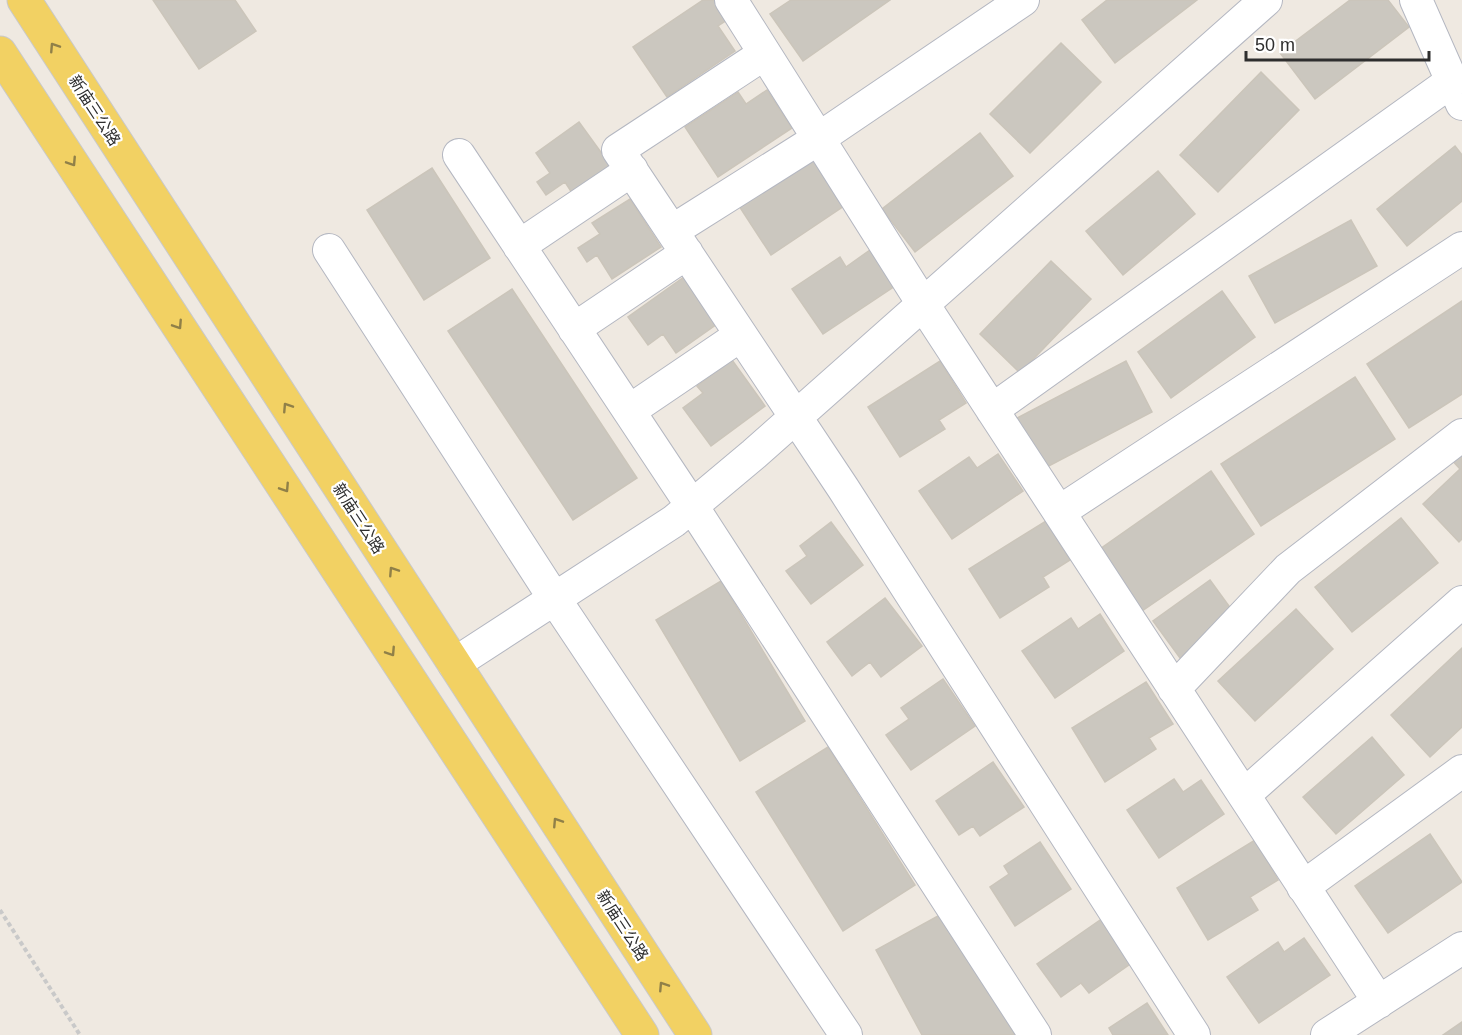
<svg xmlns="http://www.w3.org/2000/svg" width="1462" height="1035" viewBox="0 0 1462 1035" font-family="Helvetica,'Noto Sans SC',sans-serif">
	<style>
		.building { fill: #cbc7bf; stroke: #cbc5ba; stroke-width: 1.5 }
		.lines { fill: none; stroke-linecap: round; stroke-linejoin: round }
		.minor-casing { stroke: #b4b7c1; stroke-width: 34 }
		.major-casing { stroke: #c9c9c9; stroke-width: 35 }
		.path { stroke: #c9c9c9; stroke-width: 4; stroke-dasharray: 4.5 3; stroke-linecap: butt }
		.minor { stroke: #fff; stroke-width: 32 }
		.major { stroke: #f2d163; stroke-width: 33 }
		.oneway { stroke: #908048 }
		.labels { text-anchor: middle; stroke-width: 4.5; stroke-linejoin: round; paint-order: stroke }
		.street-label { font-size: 16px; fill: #2e2e2e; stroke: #fff }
	</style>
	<rect width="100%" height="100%" fill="#efe9e1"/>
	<path class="building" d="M153 0H235L256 31 199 69Z
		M703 0H714L727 20 718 26 735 51 667 97 633 47Z
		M791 0H890L803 61 770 14Z
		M1107 0H1197L1115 63 1082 20Z
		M1350 0H1388L1409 27 1315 99 1280 53Z
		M1061 43 1101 82 1030 153 990 114Z
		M1261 72 1299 110 1218 192 1180 155Z
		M767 90 792 128 718 177 685 127 738 92 746 104Z
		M579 122 611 166 572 193 565 182 546 195 537 182 550 173 536 153Z
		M980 133 1013 176 915 252 882 209Z
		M1455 146 1462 155V201L1407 246 1377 209Z
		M812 157 844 206 771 255 739 206Z
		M432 168 490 258 424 300 367 210Z
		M1158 171 1195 214 1123 275 1086 231Z
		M630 199 661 247 612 279 597 255 587 262 578 248 600 234 592 223Z
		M1351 220 1377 266 1275 323 1249 276Z
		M870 250 895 286 823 334 792 289 840 257 846 267Z
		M1051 261 1091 299 1020 373 980 334Z
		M684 277 717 324 676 353 663 334 648 345 628 317Z
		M512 289 637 478 573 520 448 331Z
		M1222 291 1255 337 1171 398 1138 352Z
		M1462 301V394L1409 428 1367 364Z
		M732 360 765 406 711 446 683 408 703 393 697 386Z
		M940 361 966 403 939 420 945 429 900 457 868 407Z
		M1126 361 1152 412 1043 469 1017 418Z
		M1355 377 1395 439 1261 526 1221 464Z
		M1462 449V539L1459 542 1423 504 1460 469 1451 459Z
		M998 454 1023 491 952 539 919 491 969 457 977 468Z
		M1211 471 1254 534 1142 611 1100 549Z
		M1401 518 1438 563 1352 632 1315 587Z
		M1046 521 1070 560 1043 577 1049 587 1000 618 969 569Z
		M831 522 863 565 811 604 786 571 807 556 800 546Z
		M1210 580 1237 617 1180 658 1153 621Z
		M721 581 805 721 740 761 656 620Z
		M885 598 922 646 881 677 870 662 852 676 827 642Z
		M1296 609 1333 649 1255 721 1218 681Z
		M1100 614 1124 651 1055 698 1022 651 1071 618 1078 629Z
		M1462 648V727L1430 757 1391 715Z
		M943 679 975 726 911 770 886 735 909 719 901 708Z
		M1146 682 1173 724 1149 738 1156 749 1105 782 1072 728Z
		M1372 737 1404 775 1336 834 1303 797Z
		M828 747 915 885 843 931 756 792Z
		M993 762 1024 807 980 836 973 826 959 835 936 801Z
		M1174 779 1183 792 1201 780 1224 814 1159 858 1127 810Z
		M1430 834 1462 882 1388 933 1355 886Z
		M1255 840 1278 880 1250 897 1258 910 1208 940 1177 888Z
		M1040 842 1071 889 1015 926 990 887 1009 874 1004 866Z
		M947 911 1015 1035H922L876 950Z
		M1103 918 1133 962 1089 993 1081 983 1061 997 1037 964Z
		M1304 938 1330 975 1259 1023 1227 977 1278 942 1284 952Z
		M1147 1003 1168 1035H1113L1109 1028Z
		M1462 1022V1035H1443Z"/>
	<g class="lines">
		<g class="minor-casing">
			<path id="minor" d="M731 0 923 304 1379 1002
				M1416 0 1462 104
				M764 54 618 150 843 488 1194 1035
				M459 155 692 506 1035 1035
				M672 231 818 139 1023 0
				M519 246 632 170
				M329 250 554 598 846 1035
				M574 329 687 253
				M992 410 1452 81
				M629 411 741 335
				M1059 512 1462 248
				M454 664 674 521 754 454 1266 0
				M1174 689 1288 569 1462 435
				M1244 795 1462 602
				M1303 887 1462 771
				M1327 1035 1462 948"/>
		</g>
		<g class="major-casing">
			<path id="major" d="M24 0 695 1035
				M0 53 642 1035"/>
		</g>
		<path class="path" d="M0 910 80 1035"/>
		<use href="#minor" class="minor"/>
		<use href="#major" class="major"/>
	</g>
	<defs><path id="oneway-chevron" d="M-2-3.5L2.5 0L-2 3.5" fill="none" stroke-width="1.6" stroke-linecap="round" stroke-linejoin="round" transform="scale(1.5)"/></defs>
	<g class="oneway">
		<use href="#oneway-chevron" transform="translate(54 47) rotate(-123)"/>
		<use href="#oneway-chevron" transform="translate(72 162) rotate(57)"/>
		<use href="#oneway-chevron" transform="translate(178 325) rotate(57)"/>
		<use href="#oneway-chevron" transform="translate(287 407) rotate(-123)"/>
		<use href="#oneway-chevron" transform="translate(285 488) rotate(57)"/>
		<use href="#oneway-chevron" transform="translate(393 571) rotate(-123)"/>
		<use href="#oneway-chevron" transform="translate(391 652) rotate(57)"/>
		<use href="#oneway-chevron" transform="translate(557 822) rotate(-123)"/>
		<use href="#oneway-chevron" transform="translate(663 986) rotate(-123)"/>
	</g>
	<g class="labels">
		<g class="street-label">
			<text transform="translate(95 110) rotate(57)" y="6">新庙三公路</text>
			<text transform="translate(359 518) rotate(57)" y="6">新庙三公路</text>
			<text transform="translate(623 925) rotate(57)" y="6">新庙三公路</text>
		</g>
	</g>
	<path d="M1246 51v9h183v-9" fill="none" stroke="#2e2e2e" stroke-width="3"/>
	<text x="1255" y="51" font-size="18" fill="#2e2e2e" stroke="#ffffff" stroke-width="4.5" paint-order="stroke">50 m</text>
</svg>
